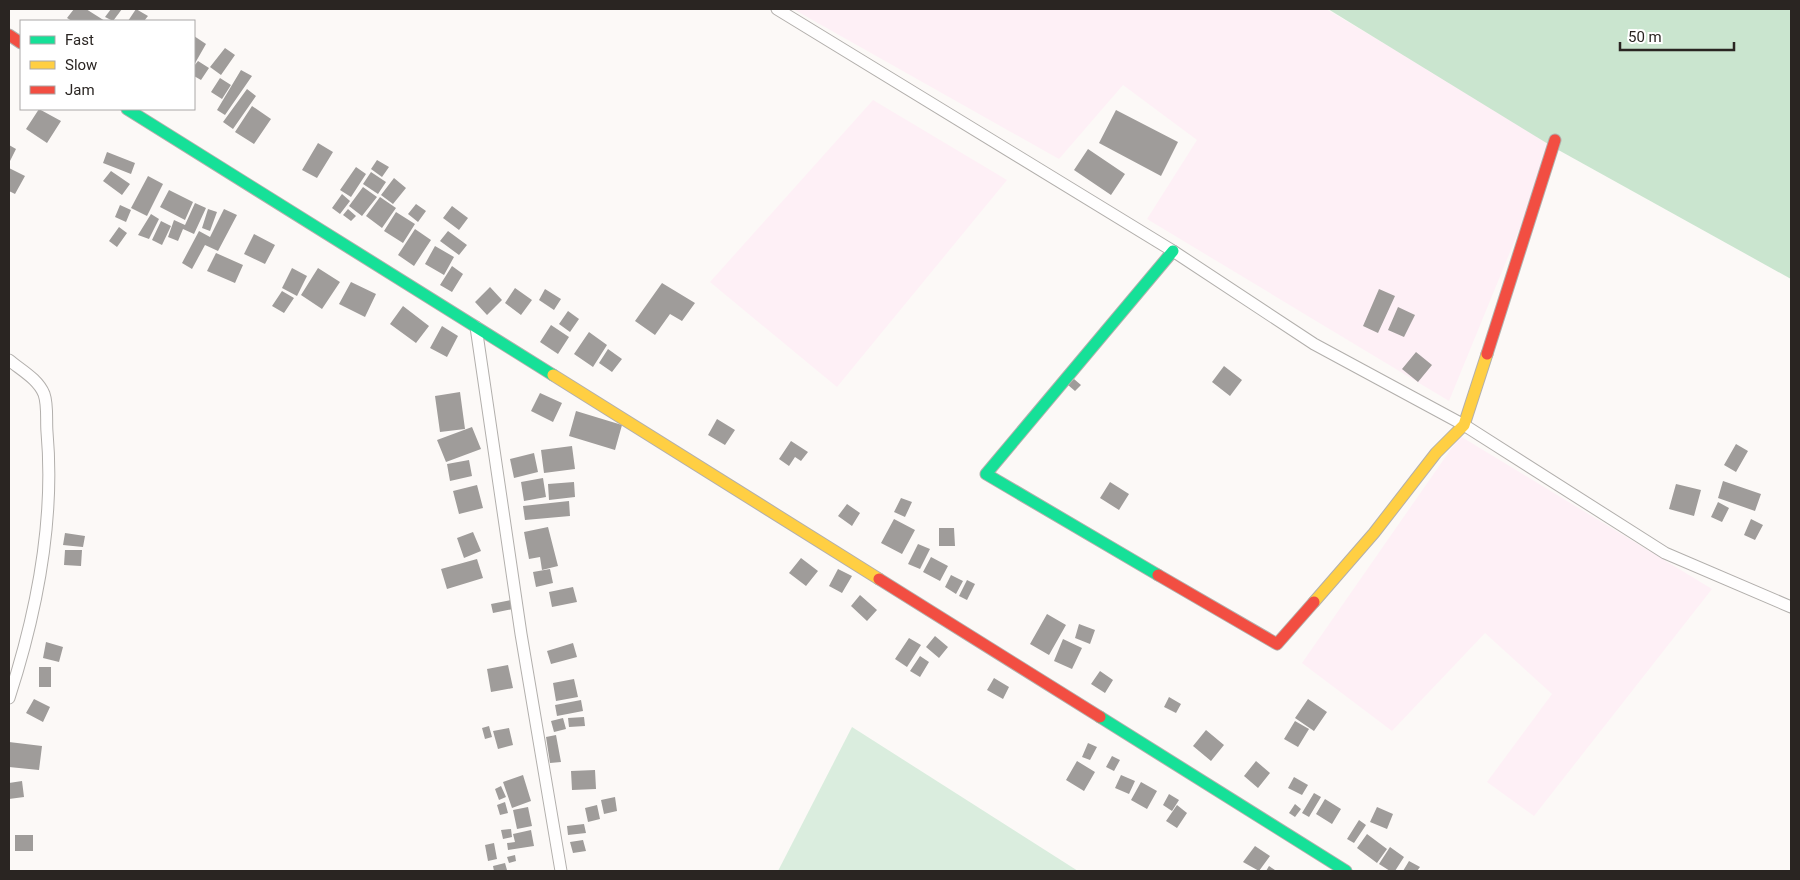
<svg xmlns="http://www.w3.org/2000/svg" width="1800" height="880" viewBox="0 0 1800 880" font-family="Roboto,sans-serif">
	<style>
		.industrial { fill: #fef0f6 }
		.green { fill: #daedde }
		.forest { fill: #cae5cf }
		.building { fill: #9f9c9a }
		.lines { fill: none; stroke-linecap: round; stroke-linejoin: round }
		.street-casing { stroke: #b2afac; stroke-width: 13 }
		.fast-casing { stroke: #b2afac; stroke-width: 13 }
		.slow-casing { stroke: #b2afac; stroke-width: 13 }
		.jam-casing { stroke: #b2afac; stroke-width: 13 }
		.street { stroke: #fffefe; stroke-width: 11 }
		.fast { stroke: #16e098; stroke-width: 11 }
		.slow { stroke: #ffcf43; stroke-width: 11 }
		.jam { stroke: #f24e42; stroke-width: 11 }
	</style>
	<rect width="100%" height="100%" fill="#fcf9f7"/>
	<path class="industrial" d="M793 9H1326L1463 90 1553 147 1449 401 1147 219 1197 140 1123 85 1059 159Z
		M873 100 1007 180 837 387 710 282Z
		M1460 436 1712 589 1534 816 1487 782 1552 694 1485 633 1392 731 1302 663Z"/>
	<path class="green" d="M852 727 1078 871H778Z"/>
	<path class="forest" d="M1328 9H1791V279L1553 147Z"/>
	<path class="building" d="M74 9H86L105 21H72L67 18Z
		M111 9H122L113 21 105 17Z
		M136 9 148 16 144 21H128Z
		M194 36 206 44 194 65Z
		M225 48 235 55 221 75 210 67Z
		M198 61 209 68 201 80 194 76V66Z
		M241 70 252 76 225 115 217 110Z
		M220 78 231 85 222 99 211 92Z
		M247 89 256 96 233 129 223 122Z
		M252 106 271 119 254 144 235 132Z
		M39 109 61 121 47 143 26 129Z
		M1116 110 1178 142 1161 176 1099 143Z
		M318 143 333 152 317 178 302 170Z
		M9 145 16 149 9 163Z
		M1088 149 1125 174 1111 195 1074 170Z
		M107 152 135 163 131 174 103 163Z
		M377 160 389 167 382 177 371 169Z
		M356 167 366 174 351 197 340 190Z
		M9 168 25 176 15 194 9 191Z
		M111 171 130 184 122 195 103 181Z
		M371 172 386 182 378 194 363 184Z
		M148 176 163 184 147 216 131 208Z
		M394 178 406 188 393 204 381 195Z
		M363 187 377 197 362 216 349 206Z
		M169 190 193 202 185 220 160 207Z
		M342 194 350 201 340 214 332 208Z
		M380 197 396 208 382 228 366 216Z
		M195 203 206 208 194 234 183 229 178 241 168 237 174 220 185 225Z
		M416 204 426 211 418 222 408 214Z
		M120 205 131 210 126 222 115 217Z
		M452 206 468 218 459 230 443 218Z
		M208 209 217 212 210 231 202 228Z
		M224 209 237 215 218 251 205 245 192 269 182 263 199 231 210 237Z
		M348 209 356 216 351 221 343 215Z
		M396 212 415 224 403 243 384 231Z
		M151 214 159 219 149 239 138 235Z
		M161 221 171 226 162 245 152 240Z
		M119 227 127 233 117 247 109 241Z
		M415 229 431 240 414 266 398 255Z
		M448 231 467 245 459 255 440 241Z
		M254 234 275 245 265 264 244 254Z
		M435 246 454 257 444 275 425 264Z
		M216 253 243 265 235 283 207 271Z
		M452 266 463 274 452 292 440 285Z
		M292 268 307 276 297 296 282 288Z
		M318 268 340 282 322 309 301 295Z
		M351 282 376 294 365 317 339 304Z
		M662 283 695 303 682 321 670 314 655 335 635 321Z
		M490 287 502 300 487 315 475 302Z
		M515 288 532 300 521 315 505 303Z
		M545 289 561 299 554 310 539 300Z
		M1379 289 1395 296 1378 333 1363 326Z
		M282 291 294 298 284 313 272 306Z
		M403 306 429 326 416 343 390 324Z
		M1398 307 1415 315 1404 337 1388 330Z
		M568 311 579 319 570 332 559 324Z
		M551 325 569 337 558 354 540 342Z
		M442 326 458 336 447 357 430 348Z
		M589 332 607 345 593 367 574 354Z
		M608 349 622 359 612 372 599 363Z
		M1416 352 1432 365 1418 382 1402 369Z
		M1224 366 1242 380 1230 396 1212 382Z
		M1074 379 1081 385 1075 391 1068 385Z
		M460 392 465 429 440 432 435 396Z
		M540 393 562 403 553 422 531 411Z
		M576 411 622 425 615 450 569 436Z
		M717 419 735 430 725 445 708 435Z
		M472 427 481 449 446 462 437 440Z
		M791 441 808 452 801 461 795 457 789 466 779 459Z
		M1736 444 1748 451 1736 472 1724 465Z
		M572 446 575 469 544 473 541 450Z
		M534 453 538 472 514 478 510 459Z
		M469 460 472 476 450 481 447 464Z
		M543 478 546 497 524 501 521 482Z
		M1723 481 1761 494 1755 511 1718 498Z
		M574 482 575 497 549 500 548 484Z
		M1110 482 1129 494 1119 510 1100 498Z
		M1676 484 1701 490 1694 516 1669 509Z
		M477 485 483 508 459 514 453 491Z
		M901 498 912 502 905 517 894 512Z
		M569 501 570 516 525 520 523 506Z
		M1718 502 1729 508 1722 522 1711 517Z
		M847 504 860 513 852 526 838 516Z
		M894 519 915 530 902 554 881 543Z
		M1751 519 1763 525 1755 540 1744 535Z
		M548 527 558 566 542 570 540 557 529 559 524 532Z
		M939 528H954L955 546H939Z
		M473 532 481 551 464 558 457 538Z
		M65 533 85 536 83 547 63 545Z
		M918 544 930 549 920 569 908 564Z
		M65 550H82L81 566 64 565Z
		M931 557 948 566 940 581 923 572Z
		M801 558 818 571 806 586 789 573Z
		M477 559 483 578 447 589 441 569Z
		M550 569 553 583 536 587 533 572Z
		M838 569 852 576 842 593 829 586Z
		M951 575 963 581 956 594 945 587Z
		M967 580 975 584 967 600 959 596Z
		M573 587 577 602 552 607 549 592Z
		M860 595 877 610 867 621 851 606Z
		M511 600 513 609 493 613 491 604Z
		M1047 614 1066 625 1049 655 1030 644Z
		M1079 624 1095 630 1090 644 1075 638Z
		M935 636 948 647 939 658 926 647Z
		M909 638 921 645 907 667 895 659Z
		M1063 639 1082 648 1072 669 1054 661Z
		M46 642 63 647 59 662 43 658Z
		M573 643 577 657 551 664 547 651Z
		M920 656 929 662 920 677 910 671Z
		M508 665 513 688 491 692 487 669Z
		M39 667H51V687H39Z
		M1100 671 1113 680 1105 693 1091 684Z
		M994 678 1009 687 1003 699 987 690Z
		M574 679 578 697 556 701 553 683Z
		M1169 697 1181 704 1176 713 1164 707Z
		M34 699 50 707 43 722 26 713Z
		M1308 699 1327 712 1314 731 1295 718Z
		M581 700 583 711 557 716 555 705Z
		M584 717 585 726 569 727 568 718Z
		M563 718 566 729 554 732 551 721Z
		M1295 721 1309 729 1298 747 1284 739Z
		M489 726 492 737 485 739 482 728Z
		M509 728 513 745 498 749 493 731Z
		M1206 730 1224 745 1211 761 1193 746Z
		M556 735 561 762 550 763 546 737Z
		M9 742 42 746 39 770 9 767Z
		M1088 743 1097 747 1090 760 1082 757Z
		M1112 756 1120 760 1114 771 1106 767Z
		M1077 761 1095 772 1084 791 1066 780Z
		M1256 761 1270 773 1258 788 1244 776Z
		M595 770 596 789 572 790 571 771Z
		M523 775 531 801 512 808 503 782Z
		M1121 775 1135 781 1129 794 1115 788Z
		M1294 777 1308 785 1302 795 1288 788Z
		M22 781 24 797 9 799V783Z
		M1141 782 1157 791 1147 809 1131 800Z
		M501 786 506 797 499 800 495 789Z
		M1314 793 1321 797 1309 817 1302 813Z
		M1169 794 1179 800 1172 811 1163 805Z
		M615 797 617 811 604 814 601 800Z
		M1325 799 1341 809 1332 824 1316 814Z
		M505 802 508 813 500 815 497 805Z
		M1295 804 1301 809 1295 817 1289 813Z
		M597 805 600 819 588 822 585 808Z
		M1177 805 1187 813 1177 828 1166 821Z
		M528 807 532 826 517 829 513 810Z
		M1377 807 1393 814 1387 829 1370 822Z
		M1359 820 1366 825 1354 843 1347 839Z
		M584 824 586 833 568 835 567 826Z
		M511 829 512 837 503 839 501 830Z
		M531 830 534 846 508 850 507 843 515 842 513 834Z
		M1367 834 1387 849 1377 863 1357 848Z
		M15 835H33V851H15Z
		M583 840 586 851 573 853 570 842Z
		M494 843 497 859 488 861 485 845Z
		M1255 846 1270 856 1259 871 1243 862Z
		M1390 847 1404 857 1395 871H1390L1379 864Z
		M515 855 516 861 509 863 507 857Z
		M1409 861 1420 867 1417 871H1403Z
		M505 863 507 870 494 871 493 866Z
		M1269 866 1275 870 1274 871H1266Z"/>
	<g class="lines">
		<g class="street-casing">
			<path id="street" d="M777 9 1173 251 1314 344 1464 425 1665 553 1791 607
				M476 327 521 634 561 871
				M9 360C21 370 38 379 44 394 48 405 46 421 47 432 55 522 37 612 9 698"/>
		</g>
		<g class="fast-casing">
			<path id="fast" d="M127 109 553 375
				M1158 575 986 474 1173 251
				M1100 717 1346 871"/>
		</g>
		<g class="slow-casing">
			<path id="slow" d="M553 375 879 579
				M1314 602 1374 533 1436 453 1464 425 1487 354"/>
		</g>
		<g class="jam-casing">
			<path id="jam" d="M9 35 21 43
				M1487 354 1555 140
				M1158 575 1277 644 1314 602
				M879 579 1100 717"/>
		</g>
		<use href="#street" class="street"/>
		<use href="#fast" class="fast"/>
		<use href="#slow" class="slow"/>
		<use href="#jam" class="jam"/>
	</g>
	<rect width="1800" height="880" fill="none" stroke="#2a2522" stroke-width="20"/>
	<rect x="20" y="20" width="175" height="90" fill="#ffffff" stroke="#aaa8a7"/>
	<rect x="30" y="36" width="25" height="8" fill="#16e098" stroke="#aaa8a7"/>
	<text x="65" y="45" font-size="15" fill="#2a2522">Fast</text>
	<rect x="30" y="61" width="25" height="8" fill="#ffcf43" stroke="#aaa8a7"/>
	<text x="65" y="70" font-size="15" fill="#2a2522">Slow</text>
	<rect x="30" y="86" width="25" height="8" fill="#f24e42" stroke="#aaa8a7"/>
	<text x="65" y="95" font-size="15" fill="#2a2522">Jam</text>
	<path d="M1620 42v8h114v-8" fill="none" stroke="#2a2522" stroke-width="2.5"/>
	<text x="1628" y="42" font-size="15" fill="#2a2522" stroke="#ffffff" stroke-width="4" paint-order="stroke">50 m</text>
</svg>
